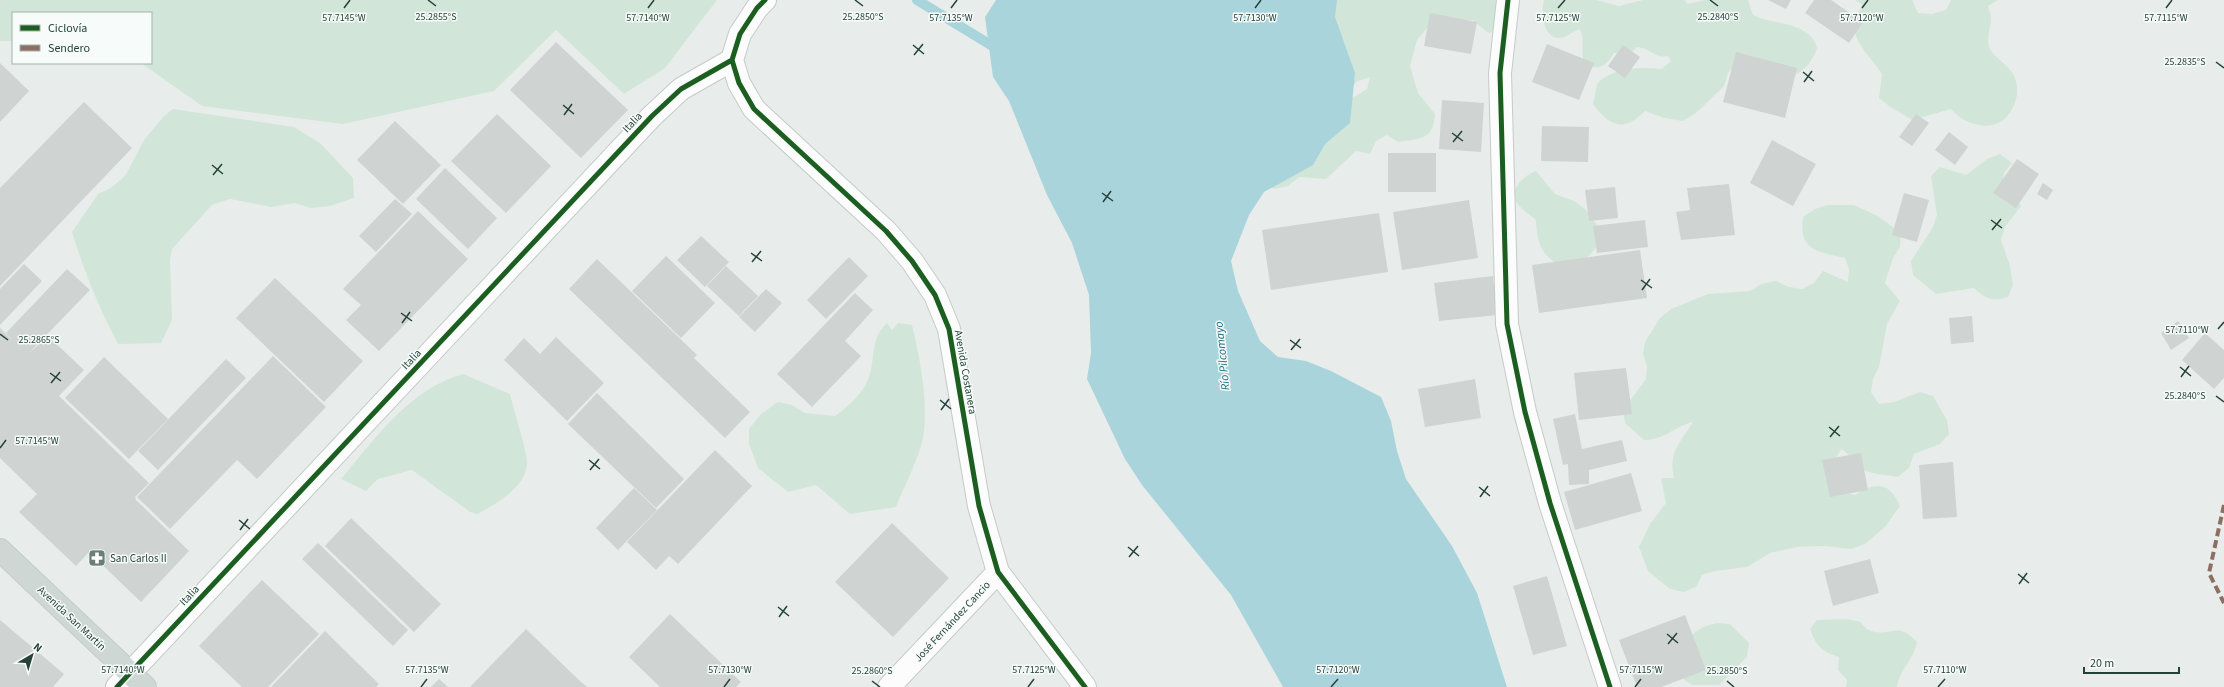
<svg xmlns="http://www.w3.org/2000/svg" width="2224" height="687" viewBox="0 0 2224 687" font-family="'Source Sans 3',sans-serif">
	<style>
		.green { fill: #d1e6d8 }
		.water { fill: #a9d4db }
		.lines { fill: none; stroke-linecap: round; stroke-linejoin: round }
		.stream { stroke: #a9d4db; stroke-width: 10 }
		.building { fill: #cfd4d2 }
		.minor-casing { stroke: #c5cac8; stroke-width: 24 }
		.major-casing { stroke: #c3ccc9; stroke-width: 24 }
		.minor { stroke: #fcfcfc; stroke-width: 22 }
		.major { stroke: #cfd7d5; stroke-width: 22 }
		.quiet { stroke: #8d6e63; stroke-width: 4; stroke-dasharray: 8 4; stroke-linecap: butt }
		.cycleway-casing { stroke: #f7fbf9; stroke-width: 8 }
		.cycleway { stroke: #1b5e20; stroke-width: 5 }
		.ticks { fill: none; stroke: #24423a; stroke-width: 1.5 }
		.labels { text-anchor: middle; stroke-width: 3; stroke-linejoin: round; paint-order: stroke }
		.street-label { font-size: 11px; fill: #24423a; stroke: #f7fbf9 }
		.poi-label { font-size: 11px; fill: #24423a; stroke: #f7fbf9; text-anchor: start }
		.water-label { font-size: 12px; font-style: italic; fill: #1c6f80; stroke: #f7fbf9 }
		.ticks-label { font-size: 10px; text-anchor: middle; fill: #24423a; stroke: #f7fbf9; stroke-width: 3; stroke-linejoin: round; paint-order: stroke }
	</style>
	<rect width="100%" height="100%" fill="#e8edeb"/>
	<path class="green" d="M0 0H717L665 68 624 94 556 30 494 91 343 124 202 106 141 63H151V13H13V41H0Z
		M1269 0H1495L1506 16 1500 29 1488 33 1473 20H1434L1417 40 1410 66 1418 93 1435 114C1433 141 1421 138 1398 142L1387 135 1376 141 1370 154 1356 151 1326 179 1299 177 1288 186 1274 189 1263 182 1344 103 1367 89 1370 77 1358 81 1348 90Z
		M1544 0H1596L1619 6 1643 0H1685L1687 4 1706 0H1748L1753 15C1772 25 1810 21 1817 48 1813 61 1803 74 1790 76L1740 58 1728 73 1724 86 1719 91 1696 113 1683 121 1664 118 1645 111C1624 133 1609 126 1593 104L1597 84C1613 67 1640 67 1662 69L1671 61 1668 56C1655 59 1650 48 1637 47 1630 55 1624 54 1614 53 1605 67 1603 68 1587 67 1578 55 1586 42 1580 29 1573 31 1566 38 1560 38 1542 38 1541 12 1544 0Z
		M1855 0H1912L1918 13 1932 14 1946 10 1951 0H1998L1988 6C1989 10 1991 15 1991 19 1991 28 1985 39 1990 49 1995 58 2007 64 2013 74 2024 93 2012 121 1992 125 1977 128 1960 120 1951 109L1912 120 1889 106 1879 98 1882 74C1867 50 1841 35 1863 5Z
		M173 109 294 127 320 143 353 178 354 198 330 206 311 208 295 203 271 207 230 199 212 205 172 249 170 260 172 320 161 343 118 344C99 308 84 271 72 232L98 194 111 188 125 176 144 140 163 117Z
		M2000 154 2012 163 2004 173 2002 187 2013 195 2021 206 2005 227 2001 240 2010 266 2013 285 2008 297C1993 302 1986 299 1974 288L1936 294 1913 275 1911 261 1933 227 1937 215 1931 176 1940 167 1966 175 1987 159Z
		M1536 171 1555 194 1574 201 1585 209 1597 225 1602 229C1603 241 1590 258 1579 263 1574 265 1565 265 1559 265 1540 254 1537 241 1536 220 1530 215 1521 209 1517 203 1508 189 1525 175 1536 171Z
		M1827 205H1854L1878 216 1901 233 1900 247 1893 258 1885 283 1900 301 1887 324 1879 367 1873 379 1871 392 1879 404 1894 402 1920 392 1933 396 1947 420 1949 434 1940 444 1914 454 1909 468 1898 477C1886 475 1868 474 1858 467 1851 462 1852 455 1841 449L1835 460 1842 492 1855 495C1876 482 1889 481 1900 506L1885 527 1865 544 1851 549 1824 546 1797 547 1770 553 1747 567 1715 571 1702 575 1696 587 1684 592 1670 589 1648 571 1639 547 1650 524 1666 503 1661 478H1674C1668 453 1680 443 1693 422 1673 427 1667 439 1644 440L1625 423 1623 410 1646 379 1647 366 1643 354 1645 342 1660 318 1671 309 1708 294 1750 291 1761 284 1776 281 1789 287 1802 289 1814 283 1823 271 1848 282 1849 269 1845 258C1818 252 1798 251 1803 217L1815 209Z
		M887 323 892 330 898 323 912 325C920 357 929 406 923 438 919 458 904 487 896 507L850 514 816 485 788 492 758 468 749 444V429L761 414 778 402 792 405 805 413 835 416C849 406 865 392 870 374 875 356 871 337 887 323Z
		M463 374 510 394C513 408 528 453 527 464 526 487 495 505 477 514L470 512 412 470 378 479 366 491 341 479C375 439 409 389 463 374Z
		M1844 619C1849 620 1856 620 1860 622 1863 624 1865 629 1869 630 1890 639 1896 619 1917 642 1913 662 1900 668 1897 687H1846L1847 680 1838 670 1839 657C1822 652 1816 646 1810 629L1817 620Z
		M1717 623 1730 624 1749 643 1747 657 1719 685H1692L1682 678 1676 655C1689 637 1694 628 1717 623Z"/>
	<path class="water" d="M996 0H1337L1335 17 1355 73 1350 123 1325 144 1313 165 1264 192 1249 215 1231 261 1238 291 1260 341 1278 357 1306 361 1331 371 1381 397 1391 421 1397 451 1406 479 1452 546 1477 593 1507 687H1283L1231 595 1142 485 1125 459 1087 379 1091 353 1089 295 1072 243 1047 195 1009 101 993 77 985 17Z"/>
	<g class="lines">
		<path class="stream" d="M917 0 999 50"/>
	</g>
	<path class="building" d="M1768 0H1791L1786 9Z
		M1814 0H1831L1863 22 1849 43 1805 13Z
		M1430 13 1477 22 1471 54 1424 46Z
		M556 42 628 110 581 158 510 90Z
		M1547 44 1594 63 1579 100 1532 82Z
		M1623 45 1640 57 1625 78 1608 66Z
		M1736 52 1797 68 1785 118 1723 102Z
		M0 63 29 91 0 122Z
		M1442 100 1484 103 1481 152 1439 149Z
		M84 102 132 148 0 286V188Z
		M497 114 551 166 506 213 451 161Z
		M1916 114 1929 123 1912 146 1899 137Z
		M395 121 441 165 403 204 357 160Z
		M1542 126 1589 127 1588 162 1541 161Z
		M1949 132 1968 147 1955 165 1935 150Z
		M1772 140 1816 164 1793 206 1750 183Z
		M1388 153H1436V192H1388Z
		M2017 159 2039 174 2016 208 1993 193Z
		M445 168 497 218 468 249 416 199Z
		M2043 183 2053 190 2047 200 2037 194Z
		M1729 184 1735 235 1681 240 1676 212 1690 210 1687 188Z
		M1615 187 1618 218 1589 221 1585 190Z
		M1904 193 1929 200 1917 242 1892 235Z
		M395 199 412 214 376 252 359 236Z
		M1469 200 1478 258 1402 270 1393 212Z
		M418 211 468 259 379 351 346 320 361 305 343 289Z
		M1379 213 1388 272 1271 290 1262 230Z
		M1645 220 1648 247 1597 253 1593 226Z
		M701 236 729 262 705 287 677 260Z
		M1640 250 1647 298 1539 313 1532 265Z
		M666 256 715 303 681 338 632 291Z
		M849 257 868 276 826 319 807 300Z
		M597 259 697 355 694 358 750 412 725 438 569 289Z
		M24 264 42 281 0 325V289Z
		M726 266 758 296 739 316 707 286Z
		M67 269 90 290 28 354 48 336 84 370 59 396 149 483 135 497 136 500 189 551 141 602 89 552 76 566 19 512 37 494 0 458V328L14 342 6 333Z
		M1493 276 1497 315 1439 321 1434 283Z
		M275 278 363 361 324 402 236 318Z
		M766 289 782 303 755 332 739 317Z
		M855 293 873 310 845 341 861 356 812 407 777 374Z
		M1972 316 1974 342 1951 344 1949 318Z
		M2178 321 2189 338 2171 350 2161 333Z
		M2205 333 2224 350V378L2214 389 2182 360Z
		M556 337 604 383 567 421 504 360 524 338 540 354Z
		M273 356 326 407 257 479 237 460 170 529 137 497Z
		M104 357 168 419 129 459 65 398Z
		M226 359 246 378 158 470 138 451Z
		M1626 368 1632 414 1579 420 1574 373Z
		M1475 379 1481 418 1425 427 1418 389Z
		M597 393 684 479 656 508 568 424Z
		M1575 414 1582 449 1622 440 1627 461 1589 470V484L1569 485 1568 464 1563 465 1553 419Z
		M715 450 752 486 678 564 669 556 656 570 627 542Z
		M1861 453 1868 490 1830 497 1822 460Z
		M1953 462 1957 517 1923 519 1919 465Z
		M1631 473 1642 511 1575 530 1564 492Z
		M634 488 657 510 618 550 596 528Z
		M351 518 441 604 414 632 325 546Z
		M892 523 949 578 893 637 835 582Z
		M318 543 408 630 393 646 302 559Z
		M1870 559 1879 593 1833 606 1824 571Z
		M1547 576 1567 646 1533 655 1513 586Z
		M262 580 319 634 268 687H242L199 646Z
		M670 614 741 682 736 687H660L629 657Z
		M1685 615 1706 670 1661 687H1637L1619 640Z
		M0 620 64 674 53 687H0Z
		M526 629 580 681 587 687H470Z
		M325 631 379 684 376 687H271Z
		M439 679 448 687H431Z"/>
	<g class="lines">
		<g class="minor-casing">
			<path id="minor" d="M765 0 757 8 740 34 732 60 739 83 754 109 886 231 912 261 935 295 949 329 979 506 998 572 1085 687
				M1508 0 1500 73 1507 324 1525 412 1550 503 1610 687
				M117 687 652 116 681 89 732 60
				M889 687 998 572"/>
		</g>
		<g class="major-casing">
			<path id="major" d="M0 550 145 687"/>
		</g>
		<use href="#minor" class="minor"/>
		<use href="#major" class="major"/>
		<path class="quiet" d="M2224 505 2209 573 2224 603"/>
		<g class="cycleway-casing">
			<path id="cycleway" d="M765 0 757 8 740 34 732 60 739 83 754 109 886 231 912 261 935 295 949 329 979 506 998 572 1085 687
				M1508 0 1500 73 1507 324 1525 412 1550 503 1610 687
				M117 687 652 116 681 89 732 60"/>
		</g>
		<use href="#cycleway" class="cycleway"/>
	</g>
	<path class="ticks" d="M428 0 436 6M855 0 863 6M1710 0 1718 6M344 8 350 0M648 8 654 0M951 8 957 0M1255 8 1261 0M1558 8 1565 0M1862 8 1868 0M2166 8 2172 0M913 45 924 54M914 55 923 44M2216 62 2224 68M1803 72 1814 81M1804 82 1812 71M563 105 574 114M564 115 572 104M1452 133 1463 141M1453 142 1462 131M212 165 223 174M213 175 222 164M1102 193 1113 201M1103 202 1111 191M1991 220 2002 228M1992 230 2001 219M751 253 762 261M752 262 761 251M1641 280 1652 288M1642 290 1650 279M401 313 412 321M402 323 410 312M2218 329 2224 322M0 334 8 340M1290 340 1301 348M1291 350 1300 339M2180 367 2191 376M50 373 61 381M2181 377 2189 366M51 383 60 372M2216 396 2224 402M940 400 951 409M941 410 949 399M1829 427 1840 436M1830 437 1839 426M0 448 6 440M589 460 600 469M590 470 599 459M1479 487 1490 496M1480 497 1488 486M239 520 250 529M240 530 248 519M1128 547 1139 556M1129 557 1138 546M2018 574 2029 583M2019 584 2027 573M778 607 789 616M779 617 787 606M1667 634 1678 643M1668 644 1677 633M872 681 880 687M1727 681 1734 687M117 687 123 679M421 687 427 679M724 687 730 679M1028 687 1034 679M1331 687 1338 679M1635 687 1641 679M1938 687 1945 679"/>
	<defs>
		<g id="pharmacy-square" transform="scale(0.9)"><rect x="-9" y="-9" width="18" height="18" rx="4" fill="#697e78" stroke="#f7fbf9"/><path d="M-2-6h4v4h4v4h-4v4h-4v-4h-4v-4h4Z" fill="#fff"/></g>
	</defs>
	<g fill-rule="evenodd">
		<use href="#pharmacy-square" x="97" y="558"/>
	</g>
	<g class="labels">
		<g class="street-label">
			<text transform="translate(632 122) rotate(-47)" y="4">Italia</text>
			<text transform="translate(411 359) rotate(-47)" y="4">Italia</text>
			<text transform="translate(966 372) rotate(80)" y="4">Avenida Costanera</text>
			<text transform="translate(189 595) rotate(-47)" y="4">Italia</text>
			<text transform="translate(72 618) rotate(43)" y="4">Avenida San Martín</text>
			<text transform="translate(952 621) rotate(-47)" y="4">José Fernández Cancio</text>
		</g>
		<g class="poi-label">
			<text x="110" y="562">San Carlos II</text>
		</g>
		<g class="water-label">
			<text transform="translate(1222 356) rotate(-96)" y="4">Río Pilcomayo</text>
		</g>
	</g>
	<g class="ticks-label">
		<text x="436" y="20">25.2855°S</text>
		<text x="863" y="20">25.2850°S</text>
		<text x="1718" y="20">25.2840°S</text>
		<text x="1558" y="21">57.7125°W</text>
		<text x="1862" y="21">57.7120°W</text>
		<text x="344" y="21">57.7145°W</text>
		<text x="648" y="21">57.7140°W</text>
		<text x="951" y="21">57.7135°W</text>
		<text x="1255" y="21">57.7130°W</text>
		<text x="2166" y="21">57.7115°W</text>
		<text x="2185" y="65">25.2835°S</text>
		<text x="2187" y="333">57.7110°W</text>
		<text x="39" y="343">25.2865°S</text>
		<text x="2185" y="399">25.2840°S</text>
		<text x="37" y="444">57.7145°W</text>
		<text x="123" y="673">57.7140°W</text>
		<text x="427" y="673">57.7135°W</text>
		<text x="730" y="673">57.7130°W</text>
		<text x="1034" y="673">57.7125°W</text>
		<text x="1338" y="673">57.7120°W</text>
		<text x="1641" y="673">57.7115°W</text>
		<text x="1945" y="673">57.7110°W</text>
		<text x="872" y="674">25.2860°S</text>
		<text x="1727" y="674">25.2850°S</text>
	</g>
	<rect x="12" y="12" width="140" height="52" fill="#f7fbf9" stroke="#a3b1ad"/>
	<rect x="20" y="25" width="20" height="6" fill="#1b5e20" stroke="#a3b1ad"/>
	<text x="48" y="32" font-size="12" fill="#24423a">Ciclovía</text>
	<rect x="20" y="45" width="20" height="6" fill="#8d6e63" stroke="#a3b1ad"/>
	<text x="48" y="52" font-size="12" fill="#24423a">Sendero</text>
	<g transform="translate(32 655) rotate(38)" stroke="#f7fbf9" stroke-width="3" paint-order="stroke">
	<path d="M0-3L7 15L0 10L-7 15Z" fill="#24423a"/>
	<text y="-6" font-size="11" font-weight="bold" text-anchor="middle" fill="#24423a">N</text>
	</g>
	<path d="M2084 667v6h95v-6" fill="none" stroke="#24423a" stroke-width="2"/>
	<text x="2090" y="667" font-size="12" fill="#24423a" stroke="#f7fbf9" stroke-width="3" paint-order="stroke">20 m</text>
</svg>
